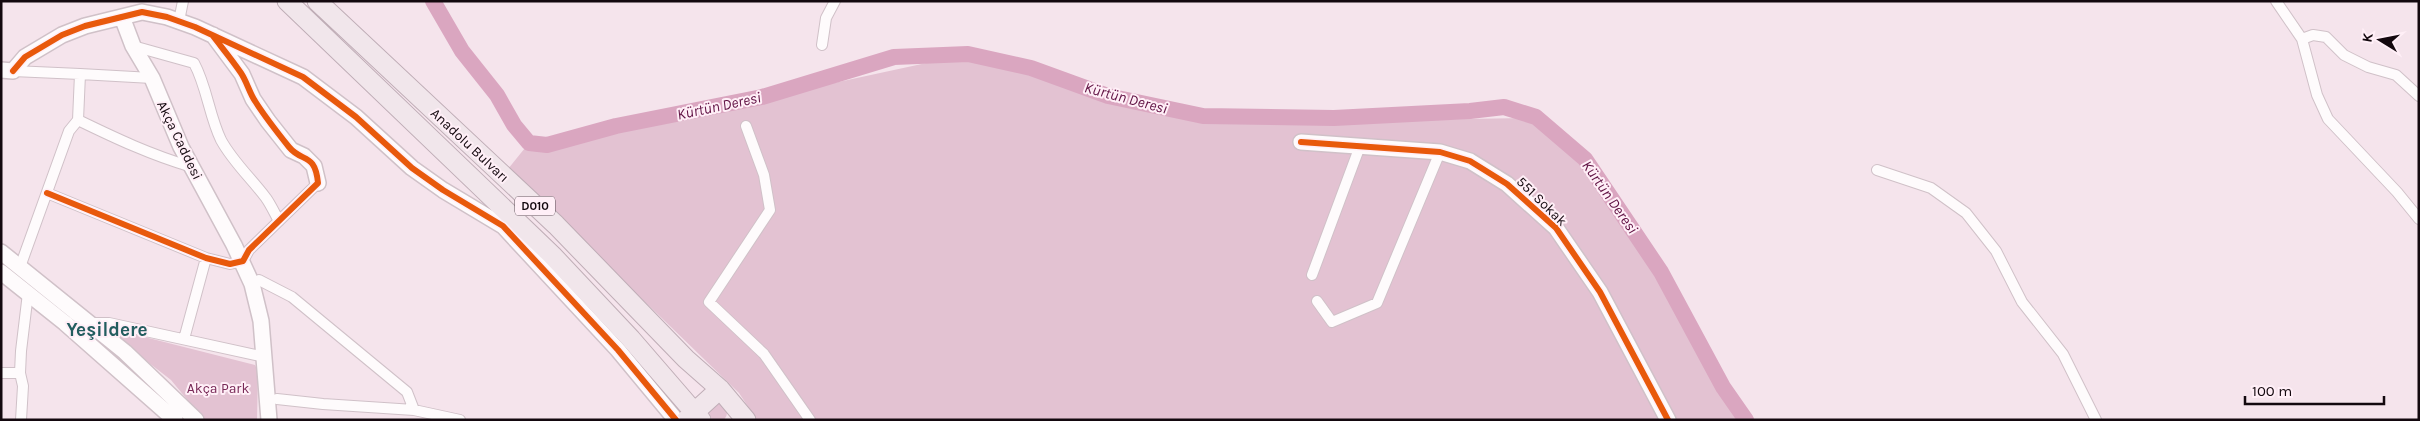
<svg xmlns="http://www.w3.org/2000/svg" width="2420" height="421" viewBox="0 0 2420 421" font-family="Karla,sans-serif">
	<style>
		.green { fill: #e3c2d2 }
		.lines { fill: none; stroke-linecap: round; stroke-linejoin: round }
		.river { stroke: #daa6c0; stroke-width: 16 }
		.street-casing { stroke: #d0c1c8; stroke-width: 12 }
		.secondary-casing { stroke: #d0c1c8; stroke-width: 18 }
		.highway-casing { stroke: #bfadb6; stroke-width: 21 }
		.street { stroke: #fefbfc; stroke-width: 10 }
		.secondary { stroke: #fefbfc; stroke-width: 15 }
		.highway { stroke: #f1e6eb; stroke-width: 19 }
		.cycleway-casing { stroke: #ffeff7; stroke-width: 9 }
		.cycleway { stroke: #e8590c; stroke-width: 6 }
		.labels { text-anchor: middle; stroke-width: 4; stroke-linejoin: round; paint-order: stroke }
		.shield { fill: #ffeff7; stroke: #5a4d54; stroke-width: 1 }
		.shield-label { font-size: 12px; font-weight: bold; fill: #13080e }
		.street-label { font-size: 14px; fill: #13080e; stroke: #ffeff7 }
		.park-label { font-size: 14px; fill: #782957; stroke: #ffeff7 }
		.water-label { font-size: 15px; font-style: italic; fill: #601143; stroke: #ffeff7 }
		.district-label { font-size: 19px; font-weight: bold; fill: #235d5f; stroke: #ffeff7 }
	</style>
	<rect width="100%" height="100%" fill="#f5e4ec"/>
	<path class="green" d="M968 54 1108 96 1203 116 1283 122 1529 118 1585 159 1723 387 1746 420H757L739 393 508 169 529 143 547 145Z
		M117 330 255 365 258 371 257 420H204L171 380 117 338Z
		M709 413a9 9 0 1 1 18 0a9 9 0 1 1-18 0Z"/>
	<g class="lines">
		<path class="river" d="M433 1 462 51 497 95 514 125 529 143 547 145 616 126 762 97 894 57 968 54 1031 68 1108 96 1203 116 1334 118 1470 111 1504 107 1536 117 1585 159 1661 272 1723 387 1746 420"/>
		<g class="street-casing">
			<path id="street" d="M2276 1 2302 39 2317 95 2328 119 2397 192 2419 219
				M179 21 183 1
				M2302 39 2313 35 2326 37 2344 55 2368 67 2396 75 2419 96
				M822 45 826 18 835 1
				M133 46 194 63C207 87 209 115 221 140 233 162 251 178 266 198 271 205 275 214 279 221
				M13 71 80 74 78 120 69 131 20 267
				M80 74 152 78
				M78 120C115 138 151 155 192 167
				M746 126 764 175 770 210 709 302 764 354 810 420
				M1877 170 1931 188 1966 213 1996 251 2022 302 2063 354 2096 420
				M47 193 206 258 230 264 243 261 249 250 318 183
				M1312 275 1360 146
				M259 280 292 297 407 392 414 410
				M1317 301 1332 322 1377 303 1440 152
				M89 323H109L265 357
				M184 339 206 258
				M1 373H20L23 386 21 420
				M20 373 21 351 28 293
				M277 399 323 404 414 410 460 420"/>
		</g>
		<g class="secondary-casing">
			<path id="secondary" d="M122 17 133 46 152 78 181 147 234 245 252 284 261 321 269 420
				M213 35 242 74 253 99 268 121 291 150 304 156 314 166 318 183
				M1 70 13 71 25 57 62 35 85 26 142 12 167 17 195 27 303 77 356 117 412 168 443 190 503 226 618 350 676 420
				M1301 142 1440 152 1470 161 1507 184 1556 228 1600 292 1668 420
				M1 252 125 352 196 420
				M1 272 65 323 175 420"/>
		</g>
		<g class="highway-casing">
			<path id="highway" d="M287 1 552 255 631 339 701 420
				M317 1 556 225 686 359 720 389 746 420
				M686 420 720 389"/>
		</g>
		<use href="#street" class="street"/>
		<use href="#secondary" class="secondary"/>
		<use href="#highway" class="highway"/>
		<g class="cycleway-casing">
			<path id="cycleway" d="M13 71 25 57 62 35 85 26 142 12 167 17 195 27 303 77 356 117 412 168 443 190 503 226 618 350 676 420
				M1301 142 1440 152 1470 161 1507 184 1556 228 1600 292 1668 420
				M47 193 206 258 230 264 243 261 249 250 318 183C315 152 302 163 289 147 277 132 265 117 255 101 249 92 247 82 241 73 233 61 223 49 213 36"/>
		</g>
		<use href="#cycleway" class="cycleway"/>
	</g>
	<g class="labels">
		<rect class="shield" x="515" y="196.5" width="40" height="19" rx="4"/>
		<g class="shield-label">
			<text x="535" y="210">D010</text>
		</g>
		<g class="street-label">
			<text transform="translate(180 140) rotate(64)" y="5">Akça Caddesi</text>
			<text transform="translate(470 145) rotate(43)" y="5">Anadolu Bulvarı</text>
			<text transform="translate(1542 201) rotate(44)" y="5">551 Sokak</text>
		</g>
		<g class="park-label">
			<text x="218" y="393">Akça Park</text>
		</g>
		<g class="water-label">
			<text transform="translate(1126 98) rotate(15)" y="5">Kürtün Deresi</text>
			<text transform="translate(719 106) rotate(-12)" y="5">Kürtün Deresi</text>
			<text transform="translate(1610 197) rotate(55)" y="5">Kürtün Deresi</text>
		</g>
		<g class="district-label">
			<text x="107" y="336">Yeşildere</text>
		</g>
	</g>
	<rect width="2420" height="421" fill="none" stroke="#13080e" stroke-width="5"/>
	<g transform="translate(2380 40) rotate(280)" stroke="#ffeff7" stroke-width="4" paint-order="stroke">
	<path d="M0-4L9 19L0 12L-9 19Z" fill="#13080e"/>
	<text y="-8" font-size="14" font-weight="bold" text-anchor="middle" fill="#13080e">K</text>
	</g>
	<path d="M2245 396v8h139v-8" fill="none" stroke="#13080e" stroke-width="2.5"/>
	<text x="2252" y="396" font-size="15" fill="#13080e" stroke="#ffeff7" stroke-width="4" paint-order="stroke">100 m</text>
</svg>
